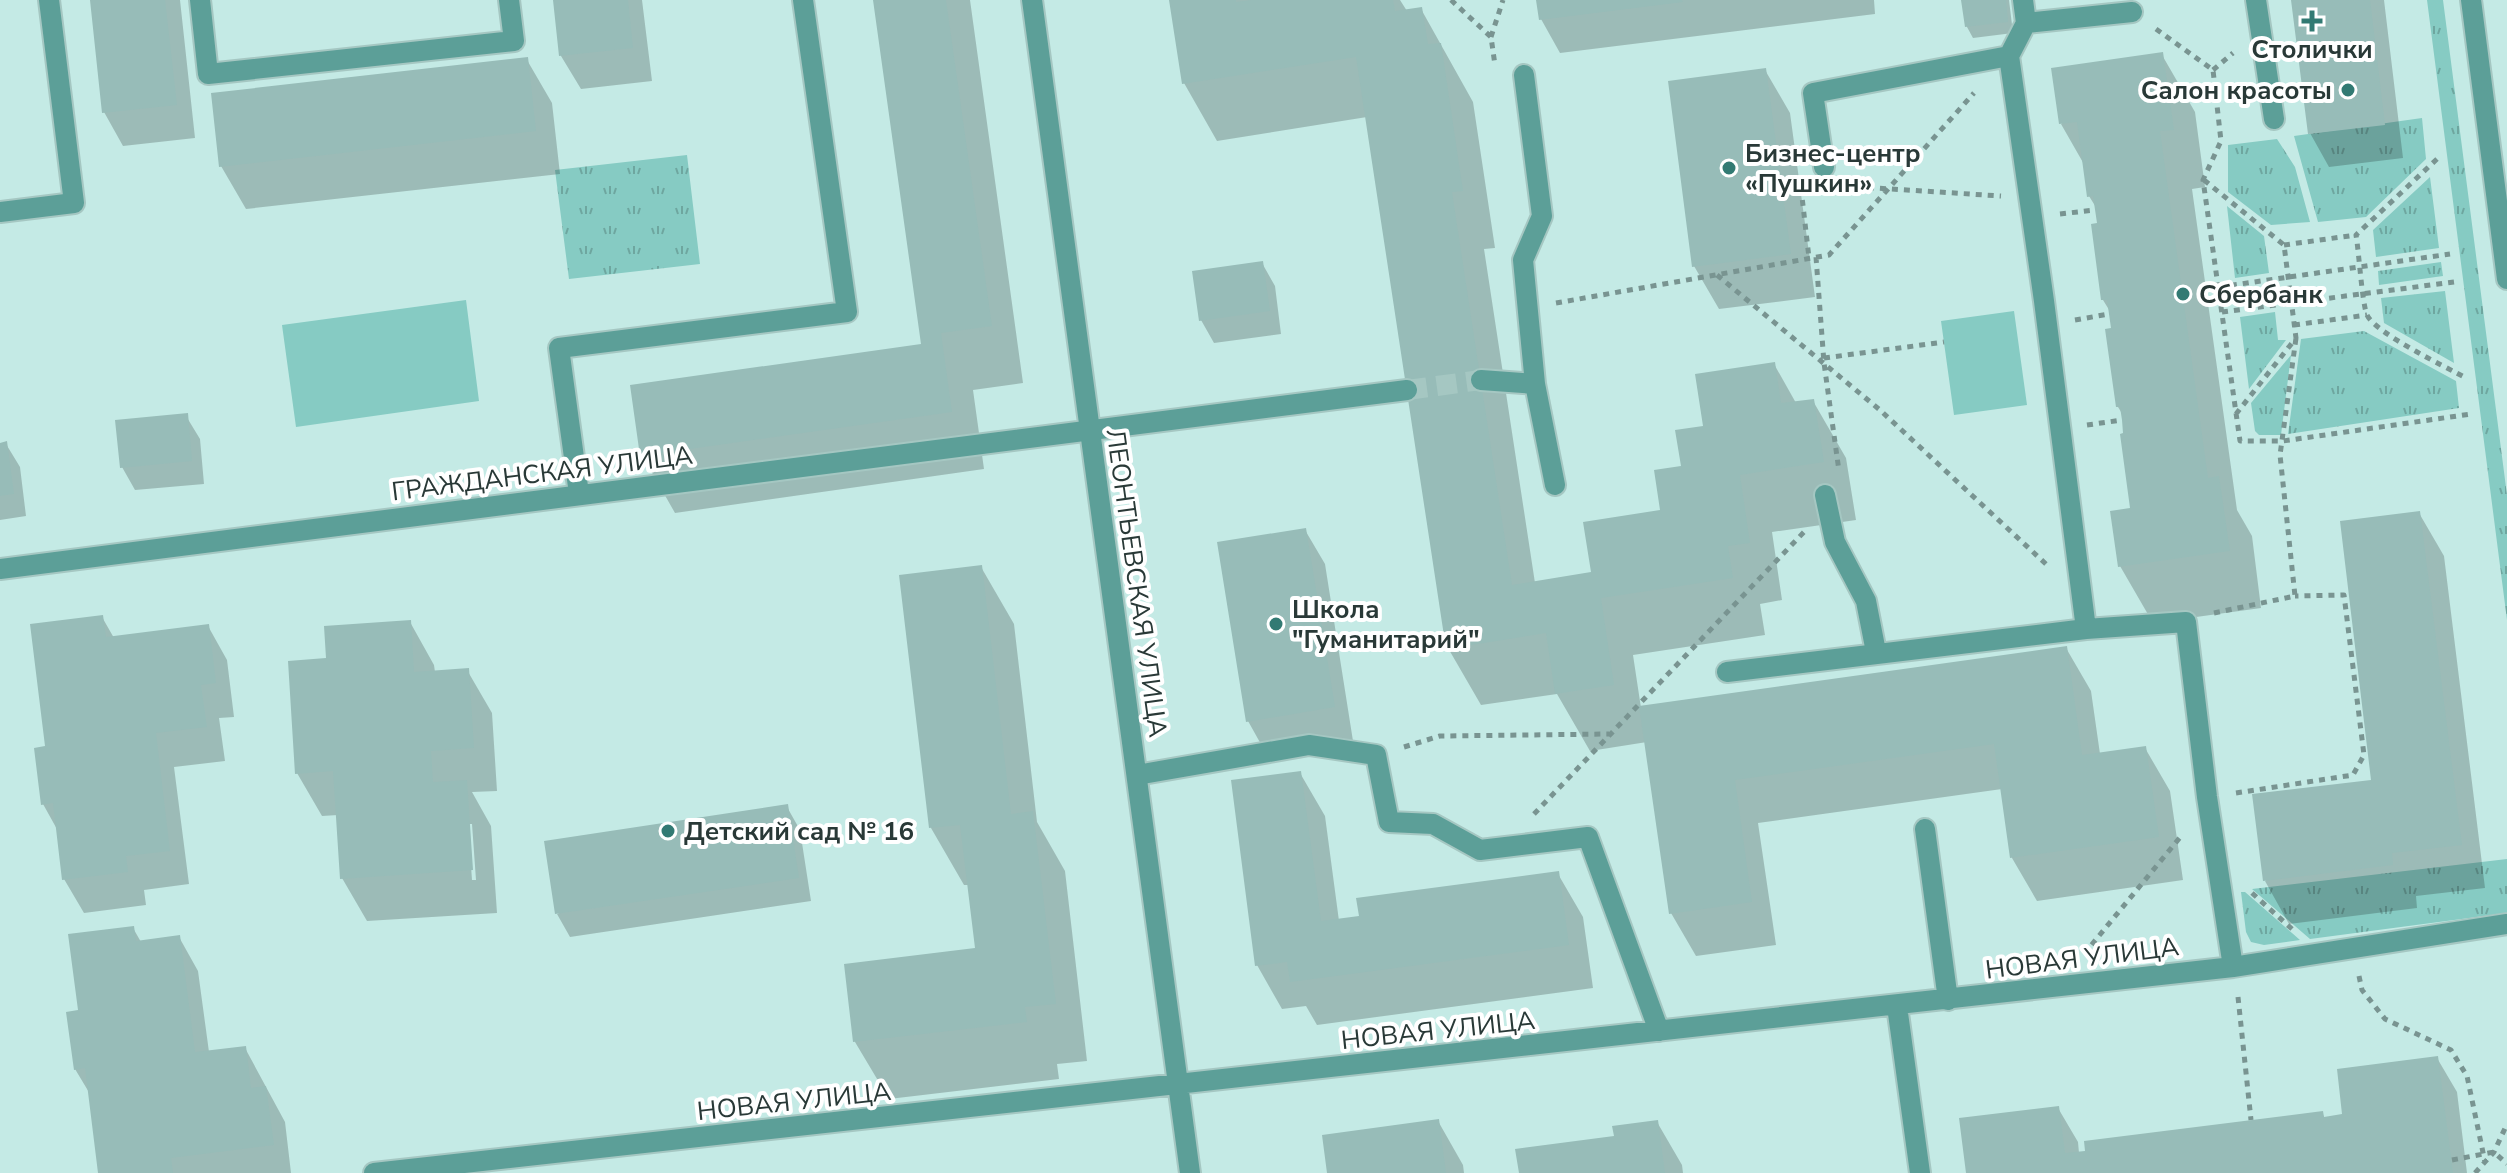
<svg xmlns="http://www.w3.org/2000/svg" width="2507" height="1173" viewBox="0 0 2507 1173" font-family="'Nunito Sans',sans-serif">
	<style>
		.grass { fill: url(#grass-tufts) }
		.pitch { fill: #86cbc3 }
		.shadow { fill: #0003; fill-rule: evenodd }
		.building { fill: #97bcb8 }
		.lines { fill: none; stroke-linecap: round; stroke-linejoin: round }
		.minor-tunnel { stroke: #a5c7c2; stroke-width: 20; stroke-dasharray: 20 10; stroke-linecap: butt }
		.minor-casing { stroke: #a5c7c2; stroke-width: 24 }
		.path { stroke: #799491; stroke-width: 5; stroke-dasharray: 6 6; stroke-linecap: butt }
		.minor { stroke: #5c9f98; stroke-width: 20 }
		.poi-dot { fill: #327a73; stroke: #fff; stroke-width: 3 }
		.labels { text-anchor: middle; stroke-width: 8; stroke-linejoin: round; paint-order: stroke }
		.poi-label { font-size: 26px; font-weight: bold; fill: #293937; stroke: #fff; text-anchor: start }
		.street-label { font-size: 26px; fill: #293937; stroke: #fff }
	</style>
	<defs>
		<pattern id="grass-tufts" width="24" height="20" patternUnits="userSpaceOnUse" patternTransform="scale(2)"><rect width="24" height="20" fill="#86cbc3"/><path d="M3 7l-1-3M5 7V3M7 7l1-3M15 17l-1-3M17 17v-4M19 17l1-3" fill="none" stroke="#6ea69f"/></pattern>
	</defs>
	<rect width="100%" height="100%" fill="#c4eae5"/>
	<path class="grass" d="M2427 0H2443L2507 495V620Z
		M2422 118 2426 159 2366 217 2318 222 2294 136Z
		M2277 139 2295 167 2310 222 2271 225 2228 192V145Z
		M687 155 700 264 569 279 555 170Z
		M2430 177 2439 248 2376 257 2373 230Z
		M2227 206 2264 236 2269 273 2235 278Z
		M2441 262 2443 276 2379 285 2378 271Z
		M2445 291 2454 363 2384 323 2381 298Z
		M2275 312 2278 340H2286L2249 389 2240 317Z
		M2364 331 2456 381 2459 408 2288 434 2301 339Z
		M2291 355 2281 435H2259L2255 431 2251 403Z
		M2507 859V913L2310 939 2252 889Z
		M2241 892H2245L2300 940 2264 945 2251 942 2246 932Z"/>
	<path class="pitch" d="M466 300 479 401 296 427 282 325Z
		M2014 311 2027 405 1954 415 1941 321Z"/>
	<path class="shadow" d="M92 0H180L195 138 123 146 104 112Z
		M555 0H642L652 81 581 89 561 56Z
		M875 0H970L1023 383 973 390 984 469 675 513 642 455 923 346Z
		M1171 0H1400L1407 11 1421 9 1473 102 1495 248 1484 249 1535 583 1593 574 1662 512 1705 428 1774 364 1796 403 1813 401 1846 458 1856 520 1772 532 1782 600 1760 604 1765 635 1633 655 1641 708 2066 648 2091 691 2100 754 2145 748 2170 791 2183 880 2037 901 2012 858 2002 789 1758 823 1776 945 1696 956 1671 913 1647 742 1590 751 1557 694 1481 705 1448 648 1367 117 1217 141 1184 83Z
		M1538 0H1874L1875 14 1560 53 1541 19Z
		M1963 0H2009L2013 33 1973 38 1967 27Z
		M2293 0H2384L2403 158 2329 167 2310 133Z
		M2162 55 2195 112 2205 187 2192 189 2237 510 2252 536 2261 608 2153 623 2120 566 2132 510 2126 435 2123 415 2118 407 2111 313 2103 300 2097 209 2089 196 2085 166 2061 124Z
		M527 60 552 103 560 174 246 209 221 166Z
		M1765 70 1790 113 1815 297 1719 309 1694 266Z
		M1262 263 1275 286 1281 334 1214 343 1201 320Z
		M186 416 200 439 204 484 135 490 122 467Z
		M6 444 20 467 26 516 0 520V445Z
		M2419 513 2444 556 2485 888 2416 896 2417 908 2289 924 2265 881 2374 781Z
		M1305 530 1325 564 1353 741 1267 755 1248 721Z
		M981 567 1014 624 1037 822 1065 871 1087 1061 1057 1064 1059 1079 889 1099 855 1042 847 966 977 950 969 885H964L931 828Z
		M102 617 114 638 208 626 227 660 234 717 219 718 225 761 174 767 189 884 144 890 146 905 84 913 64 879 58 831 43 804 47 748Z
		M410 622 434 665 435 672 467 670 492 713 497 791 472 792 491 826 497 913 367 921 342 878 338 815 322 816 297 773 328 660ZM468 824H472L476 880H472Z
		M1300 773 1325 816 1339 921 1558 874 1583 917 1593 988 1317 1025 1306 1006 1282 1009 1257 965Z
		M787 807 800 830 811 901 570 937 557 914Z
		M133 928 141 942 179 937 198 971 209 1052 245 1048 285 1122 291 1173H100L90 1094 75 1069 80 1012Z
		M2437 1058 2457 1092 2467 1173H1968L2058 1108 2078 1142 2079 1153 2322 1113 2325 1119 2344 1116Z
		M1438 1121 1463 1165 1464 1173H1329Z
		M1657 1122 1682 1165 1683 1173H1521Z"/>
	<path class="building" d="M90 0H165L177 105 102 113Z
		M553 0H628L633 48 559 56Z
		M873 0H946L992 326 941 333 952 412 640 456 630 385 921 344Z
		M1169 0H1236V2L1252 0H1393L1395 11 1422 7 1428 44 1441 43 1463 191 1452 192 1512 585 1591 572 1583 522 1660 510 1654 470 1681 466 1675 430 1703 426 1695 374 1775 362 1781 403 1814 399 1824 462 1740 475 1750 543 1728 546 1733 578 1601 598 1614 685 1555 694 1546 633 1446 649 1356 57 1182 84Z
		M1536 0H1682L1683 2 1539 20Z
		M1961 0H2006L2008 22 1965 27Z
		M2291 0H2370L2385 125 2308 134Z
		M2163 52 2174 130 2160 131 2208 478 2219 476 2230 551 2118 567 2110 511 2130 508 2120 434 2123 433 2122 420 2120 407H2116L2105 329 2111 328 2107 300H2101L2091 224 2097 223 2093 196 2087 197 2077 122 2059 124 2051 68Z
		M528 57 536 131 219 167 211 93Z
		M1766 68 1791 254 1692 267 1668 81Z
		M1263 261 1270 311 1199 321 1192 271Z
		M188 413 192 461 120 468 115 420Z
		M7 441 14 494 0 496V443Z
		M2420 511 2462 845 2392 853 2393 865 2263 881 2252 794 2371 780 2340 521Z
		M1306 528 1335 707 1246 722 1217 542Z
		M982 565 1011 814 1033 811 1056 1004 1025 1007 1027 1022 853 1042 844 964 975 948 960 825 929 828 899 575Z
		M103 615 106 637 209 624 216 683 201 685 207 727 156 733 170 851 126 856 128 872 62 880 53 803 41 805 34 748 45 746 30 624Z
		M411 620 414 672 469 668 474 748 431 751 433 782 467 780 473 870 340 879 333 771 295 774 288 661 326 658 324 626Z
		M2067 646 2082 755 2146 746 2159 837 2010 858 1994 744 1735 780 1752 902 1669 914 1639 706Z
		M1301 771 1321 921 1359 916 1356 898 1559 871 1569 945 1290 982 1287 962 1255 966 1231 780Z
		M788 804 799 878 555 914 544 841Z
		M134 926 136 941 180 935 195 1052 246 1046 251 1088 266 1086 274 1145 171 1158 173 1173H98L85 1068 74 1070 66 1012 78 1010 68 934Z
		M2438 1056 2453 1173H1966L1959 1118 2059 1106 2065 1153 2085 1151 2084 1141 2323 1111 2324 1117 2342 1114 2337 1069Z
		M1439 1119 1446 1173H1327L1322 1135Z
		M1658 1120 1665 1173H1519L1515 1149 1614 1136 1612 1126Z"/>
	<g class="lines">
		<path class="minor-tunnel" d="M1407 390 1481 380"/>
		<g class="minor-casing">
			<path id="minor" d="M200 0 208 74 514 41 509 0
				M1032 0 1190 1173
				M2023 0 2026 23 2009 56 2044 301 2086 629 2186 622 2207 797 2233 967
				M2256 0 2274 119
				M2471 0 2507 279
				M2026 23 2132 12
				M1524 75 1542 216 1523 260 1535 384 1555 485
				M1824 167 1813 93 2009 56
				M0 212 74 203 49 0
				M1481 380 1535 384
				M579 494 559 348 847 312 803 0
				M1825 495 1835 542 1866 601 1876 652
				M0 569 1407 390
				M1727 672 2086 629
				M1137 775 1309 745 1376 755 1389 822 1433 824 1480 850 1588 837 1659 1031
				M1925 829 1948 1000
				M1897 1006 1920 1173
				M374 1173 2233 967 2507 924"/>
		</g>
		<path class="path" d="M1451 0 1491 37 1495 65
			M2156 29 2213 70 2221 141 2203 180 2240 441H2283L2471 414
			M1491 37 1503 0
			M2213 70 2233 53
			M2437 159 2356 235C2359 252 2362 303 2367 315 2375 333 2446 367 2466 378
			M2204 180 2284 245 2296 338 2236 414
			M1844 186 2001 196
			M1801 188 1809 258
			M2060 214 2095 210
			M2284 245 2356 235
			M1816 257 1824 363 1839 471
			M1717 275 1880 410 2047 565
			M2219 287 2450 254
			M1556 303 1829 255 1974 93
			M2222 312 2454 282
			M2075 320 2109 314
			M2294 325 2367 315
			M1824 358 1944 342
			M2087 425 2122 420
			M2214 613 2295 596 2280 455 2296 338
			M1404 747 1440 736 1609 734
			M2236 793 2353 775 2364 755 2344 595 2295 596
			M1534 814 1804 532
			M2252 893 2292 929
			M2084 954 2182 835
			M2359 976 2362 990 2385 1019 2451 1050 2467 1076 2485 1162
			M2238 997 2251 1120
			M2452 1160 2494 1152 2507 1164
			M2475 1173 2494 1152 2507 1124"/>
		<use href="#minor" class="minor"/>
	</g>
	<g class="poi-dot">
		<path d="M2308 9h8v8h8v8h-8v8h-8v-8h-8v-8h8z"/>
		<circle cx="2348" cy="90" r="8"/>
		<circle cx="1729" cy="168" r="8"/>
		<circle cx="2183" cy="294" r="8"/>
		<circle cx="1276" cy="624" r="8"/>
		<circle cx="668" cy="831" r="8"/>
	</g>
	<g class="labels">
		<g class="poi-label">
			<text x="2312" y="58" text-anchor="middle">Столички</text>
			<text x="2332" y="99" text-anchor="end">Салон красоты</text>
			<text x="1745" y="162">Бизнес-центр<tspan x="1745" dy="30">«Пушкин»</tspan></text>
			<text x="2199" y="303">Сбербанк</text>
			<text x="1292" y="618">Школа<tspan x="1292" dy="30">"Гуманитарий"</tspan></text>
			<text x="684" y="840">Детский сад № 16</text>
		</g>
		<g class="street-label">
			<text transform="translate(542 473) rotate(-7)" y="9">ГРАЖДАНСКАЯ УЛИЦА</text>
			<text transform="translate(1137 583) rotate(82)" y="9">ЛЕОНТЬЕВСКАЯ УЛИЦА</text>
			<text transform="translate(2082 958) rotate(-7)" y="9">НОВАЯ УЛИЦА</text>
			<text transform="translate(1438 1030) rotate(-6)" y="9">НОВАЯ УЛИЦА</text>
			<text transform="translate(794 1101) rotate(-6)" y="9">НОВАЯ УЛИЦА</text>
		</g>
	</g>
</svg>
